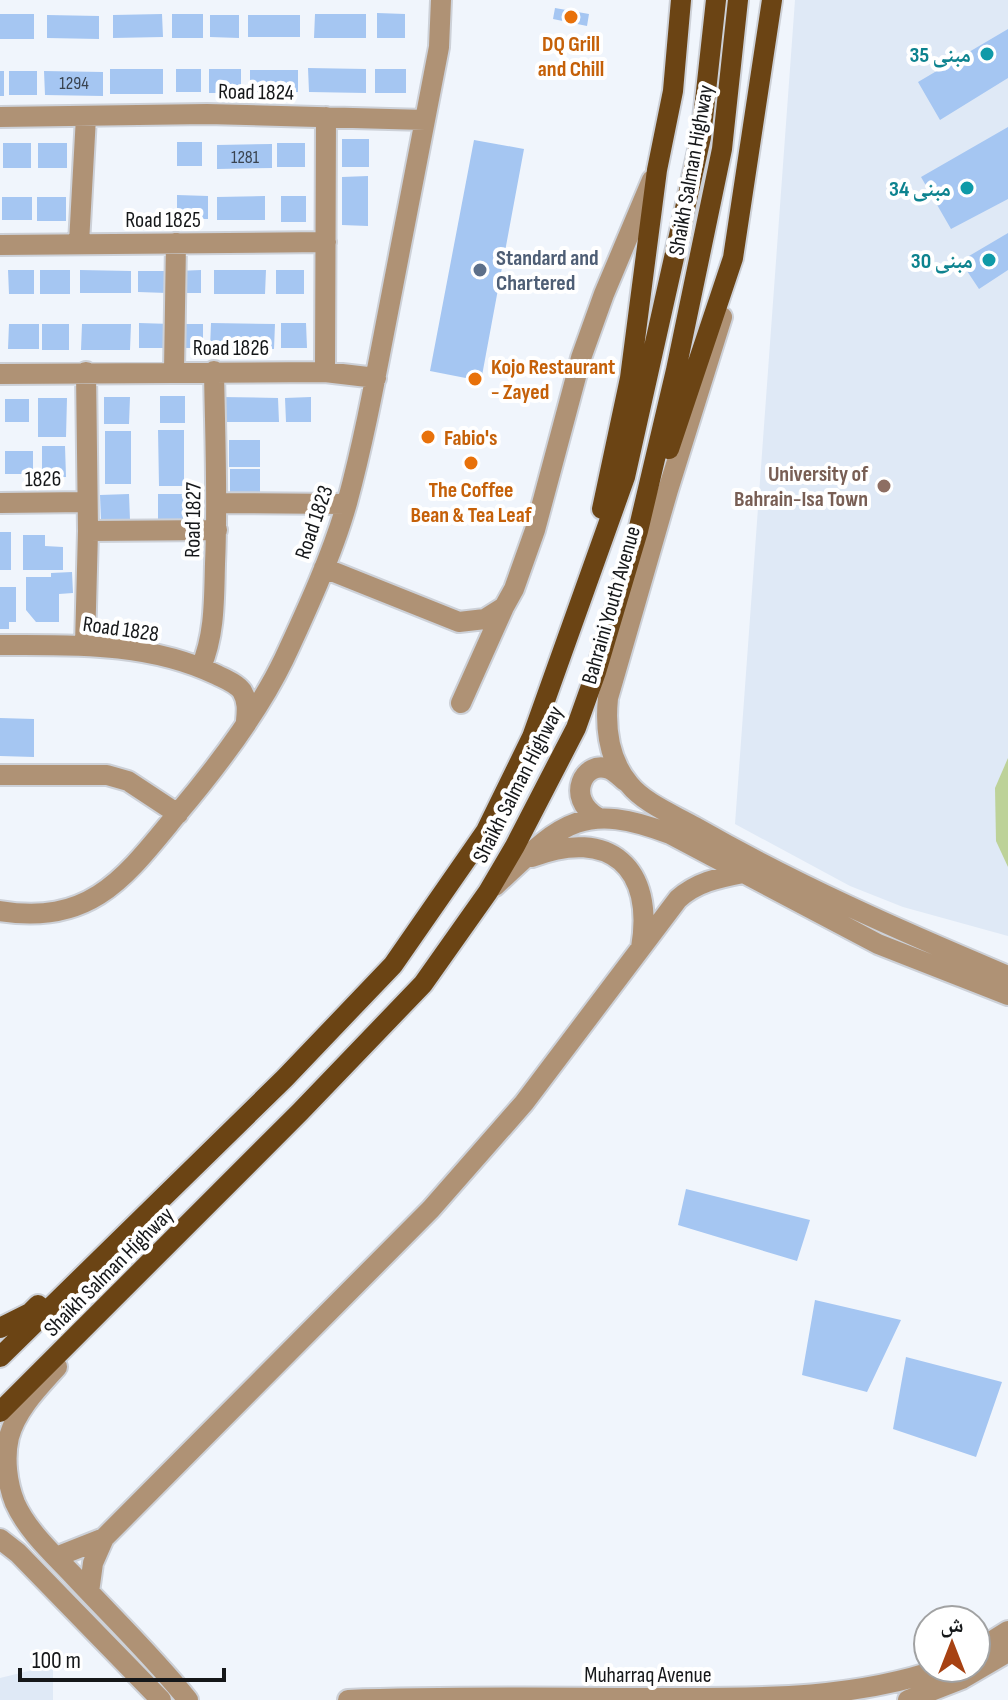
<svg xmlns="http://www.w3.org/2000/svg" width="1008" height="1700" viewBox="0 0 1008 1700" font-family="'Sofia Sans Condensed','Noto Naskh Arabic',sans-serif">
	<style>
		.built { fill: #dfe9f6 }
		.green { fill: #bdd299 }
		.building { fill: #a5c6f2 }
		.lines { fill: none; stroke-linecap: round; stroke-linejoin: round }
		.minor-casing { stroke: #cdd1d8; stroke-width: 24 }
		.major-casing { stroke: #cdd1d8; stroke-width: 24 }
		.minor { stroke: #af9275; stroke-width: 20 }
		.major { stroke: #6b4414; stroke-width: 20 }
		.food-dot { fill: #e8710a; stroke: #fff; stroke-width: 3 }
		.culture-dot { fill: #0f9aa8; stroke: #fff; stroke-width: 3 }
		.service-dot { fill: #5c6f8a; stroke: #fff; stroke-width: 3 }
		.education-dot { fill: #8d6e63; stroke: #fff; stroke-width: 3 }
		.labels { text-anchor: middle; stroke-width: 8; stroke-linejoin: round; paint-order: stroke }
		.number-label { font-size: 18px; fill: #39434f }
		.food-label { font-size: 22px; font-weight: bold; fill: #c56008; stroke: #fff }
		.culture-label { font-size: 22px; font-weight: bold; fill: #0d838f; stroke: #fff; text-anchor: end }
		.street-label { font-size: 22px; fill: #151719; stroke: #fff }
		.service-label { font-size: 22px; font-weight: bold; fill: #4e5e75; stroke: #fff; text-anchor: start }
		.education-label { font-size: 22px; font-weight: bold; fill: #785e54; stroke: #fff; text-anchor: end }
	</style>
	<rect width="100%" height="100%" fill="#f0f5fc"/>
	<path class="built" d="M795 0H1008V936L903 907 850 886 735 824Z
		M53 1665V1700H0V1678Z"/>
	<path class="green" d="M1008 758V867L996 841 995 788Z"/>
	<path class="building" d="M555 8 589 14 587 26 553 19Z
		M377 13 405 14V38H377Z
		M0 14H34V39H0Z
		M162 14 163 37 113 38V15Z
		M172 14H203V38H172Z
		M315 14H366V38H314Z
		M47 15 99 16V39L47 38Z
		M210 15H239V38L210 37Z
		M248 15H300V37H248Z
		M1008 29V78L940 120 918 82Z
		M550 35 584 42 582 53 548 46Z
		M308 68 366 69V93L309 92Z
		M110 69H163V94H110Z
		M176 69H201V92H176Z
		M209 69H241V93H209Z
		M375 69H406V93H375Z
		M250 70H298V92H250Z
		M0 71H4V96H0Z
		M9 71H37V95H9Z
		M44 71 103 72V96L45 95Z
		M1008 127V199L951 229 921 177Z
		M342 139H369V167H342Z
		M474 140 524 149 481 381 430 371Z
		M177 142H202V166H177Z
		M3 143H31V168H3Z
		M38 143H67V168H38Z
		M277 143H305V167H277Z
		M272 144V168L217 169V145Z
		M368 176V226L342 225V177Z
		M177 195 208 196V219H177Z
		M265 196V220H217V197Z
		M281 196H306V222H281Z
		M2 197H32V220H2Z
		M37 197H66V221H37Z
		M1008 233V270L979 289 965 268 970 263 969 256Z
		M8 270H34V294H9Z
		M40 270H70V294H40Z
		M80 270 131 271V293H80Z
		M201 270V293H177V271Z
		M214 270H266L265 294H214Z
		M276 270H304V294H276Z
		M138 271H167V293L138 292Z
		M139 323 171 324 170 348H139Z
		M211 323 275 324 274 349 210 348Z
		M281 323H306L307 348H281Z
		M9 324H39V349H8Z
		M42 324H69V350H42Z
		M82 324H131L130 350H81Z
		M178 324H203V348H178Z
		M160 396H185V423H160Z
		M104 397H130L129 424H104Z
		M221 397 278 398 279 422H220Z
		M311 397V422H286L285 398Z
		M38 398H67L66 437H38Z
		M5 399H29V422H5Z
		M158 430H184V486H159Z
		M105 431H131V484H105Z
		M229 440H260V467H229Z
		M42 446H65L66 477H42Z
		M5 451H33V474H5Z
		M230 469H260V493H230Z
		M129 494 130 520 101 521 100 495Z
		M158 494H184V520H158Z
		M0 532H11V570H0Z
		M23 535H45V546L63 547V570H23Z
		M72 572 73 593 59 594V622H36L26 610V577H51V573Z
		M0 587H16V622H9V629H0Z
		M0 718 34 719V757L0 756Z
		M686 1189 810 1220 797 1261 678 1225Z
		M815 1300 901 1320 867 1392 802 1375Z
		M906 1357 1002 1382 976 1457 893 1429Z"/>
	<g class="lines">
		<g class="minor-casing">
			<path id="minor" d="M0 117 207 114 425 120
				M79 243 86 117
				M0 245 326 242
				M722 317 668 490 608 698C605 728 609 760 629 784 644 803 674 815 695 827 796 885 901 931 1008 976
				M174 371 176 243
				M325 372 326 117
				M0 374 325 372 376 378
				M0 503 87 502
				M217 503 346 504
				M88 531 217 530
				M324 568 459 622 485 619 504 607 514 589 535 530 581 358 604 294 652 180
				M0 645C73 645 149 642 217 675 225 679 236 683 242 691 248 701 247 711 246 721
				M85 645 88 531 86 372
				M201 667C215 634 214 599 215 564 218 500 215 435 214 371
				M461 703 504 607
				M0 775H107L128 781 178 814
				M597 817C565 798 584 759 609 769 615 771 620 777 625 781
				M532 857C610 827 655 868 641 948
				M495 886C559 826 580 799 670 834L878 944 1008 995
				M0 911C92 926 126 876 178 813 216 768 258 713 284 659 306 612 333 553 347 503 365 437 377 369 390 302 406 217 423 132 439 47L441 0
				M57 1367C39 1387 16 1410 9 1437 4 1458 7 1483 15 1503 27 1530 52 1553 72 1574 111 1616 153 1656 188 1700
				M0 1539 18 1553 161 1700
				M56 1557 104 1538 431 1209 524 1103 678 899C697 882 718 878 743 873
				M89 1592 93 1563 104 1538
				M976 1651 1008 1631
				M348 1700C452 1696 556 1698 660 1698 757 1698 852 1700 943 1668
				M908 1700 962 1679 1008 1652"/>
		</g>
		<g class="major-casing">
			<path id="major" d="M669 449 733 258 772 0
				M602 509 630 378 657 170 673 91 681 0
				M0 1328 30 1313 38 1305
				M0 1357 285 1078 393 965 486 831 532 737 625 477 701 137 716 0
				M0 1412 300 1112 423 984 488 892 515 846 576 728 596 672 638 531 676 370 722 149 738 0"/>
		</g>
		<use href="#minor" class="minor"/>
		<use href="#major" class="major"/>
	</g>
	<g class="food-dot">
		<circle cx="571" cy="17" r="8"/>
		<circle cx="475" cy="379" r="8"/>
		<circle cx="428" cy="437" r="8"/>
		<circle cx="471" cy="463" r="8"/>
	</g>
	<g class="culture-dot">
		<circle cx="987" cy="54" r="8"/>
		<circle cx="967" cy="188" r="8"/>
		<circle cx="989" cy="260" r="8"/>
	</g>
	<circle class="service-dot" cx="480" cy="270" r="8"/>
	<circle class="education-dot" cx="884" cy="486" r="8"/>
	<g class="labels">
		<g class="number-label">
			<text x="74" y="89">1294</text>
			<text x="245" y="163">1281</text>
		</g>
		<g class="food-label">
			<text x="571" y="51">DQ Grill<tspan x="571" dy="25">and Chill</tspan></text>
			<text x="491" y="374" text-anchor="start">Kojo Restaurant<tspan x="491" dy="25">- Zayed</tspan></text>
			<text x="444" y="445" text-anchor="start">Fabio's</text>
			<text x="471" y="497">The Coffee<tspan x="471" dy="25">Bean &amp; Tea Leaf</tspan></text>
		</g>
		<g class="culture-label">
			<text x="971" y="62">مبنى 35</text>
			<text x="951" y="196">مبنى 34</text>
			<text x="973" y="268">مبنى 30</text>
		</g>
		<g class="street-label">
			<text transform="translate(256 91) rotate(1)" y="8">Road 1824</text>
			<text transform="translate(690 170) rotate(-80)" y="8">Shaikh Salman Highway</text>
			<text x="163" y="227">Road 1825</text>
			<text x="231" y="355">Road 1826</text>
			<text transform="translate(43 478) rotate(-1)" y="8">1826</text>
			<text transform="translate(192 520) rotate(-89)" y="8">Road 1827</text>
			<text transform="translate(313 522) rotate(-71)" y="8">Road 1823</text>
			<text transform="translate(610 605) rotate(-74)" y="8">Bahraini Youth Avenue</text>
			<text transform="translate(121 628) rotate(8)" y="8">Road 1828</text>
			<text transform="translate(517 784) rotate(-63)" y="8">Shaikh Salman Highway</text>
			<text transform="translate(108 1271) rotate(-45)" y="8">Shaikh Salman Highway</text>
			<text x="648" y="1682">Muharraq Avenue</text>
		</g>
		<g class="service-label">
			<text x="496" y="265">Standard and<tspan x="496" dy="25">Chartered</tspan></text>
		</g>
		<g class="education-label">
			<text x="868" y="481">University of<tspan x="868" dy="25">Bahrain-Isa Town</tspan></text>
		</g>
	</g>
	<g transform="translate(952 1644)"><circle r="38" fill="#ffffff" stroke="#a1a2a3" stroke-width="2"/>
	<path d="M0-6L14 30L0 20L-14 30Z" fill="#a74213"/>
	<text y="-12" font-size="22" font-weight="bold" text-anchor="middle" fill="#151719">ش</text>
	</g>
	<path d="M20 1668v12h204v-12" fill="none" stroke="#151719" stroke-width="4"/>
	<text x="32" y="1668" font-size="24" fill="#151719" stroke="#ffffff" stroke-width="6" paint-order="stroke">100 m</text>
</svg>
